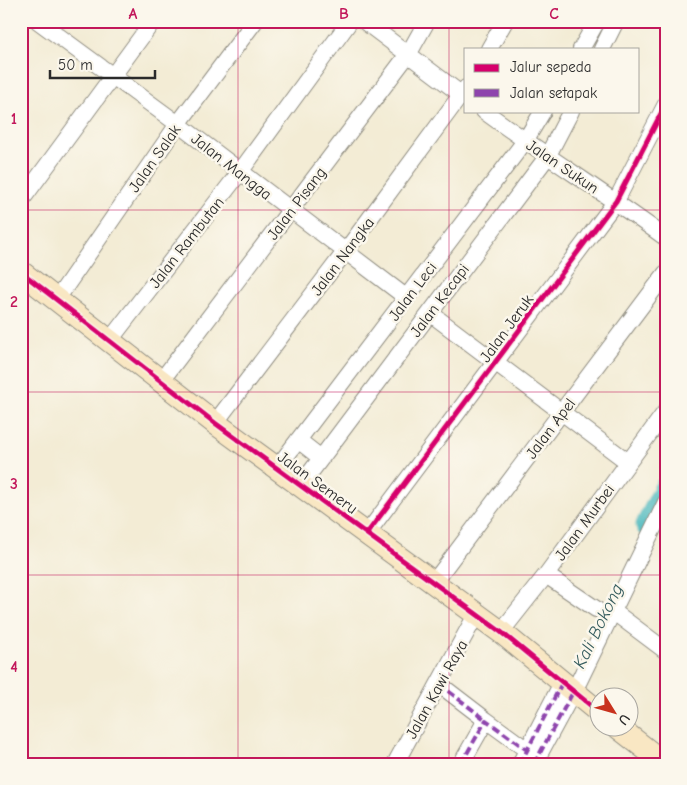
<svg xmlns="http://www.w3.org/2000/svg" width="687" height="785" viewBox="0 0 687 785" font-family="'Comic Neue',sans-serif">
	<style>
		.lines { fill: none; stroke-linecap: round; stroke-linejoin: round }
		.river { stroke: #47b7bd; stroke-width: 25 }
		.street-casing { stroke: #8f8c80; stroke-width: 18 }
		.secondary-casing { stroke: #8f8c80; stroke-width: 24 }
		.street { stroke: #fff; stroke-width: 16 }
		.secondary { stroke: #f9e7c3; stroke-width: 22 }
		.quiet { stroke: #8e44ad; stroke-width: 4; stroke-dasharray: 8 4; stroke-linecap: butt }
		.cycleway-casing { stroke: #fbf7ec; stroke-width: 8 }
		.cycleway { stroke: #d6006c; stroke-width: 5 }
		.grid { fill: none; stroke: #c2185b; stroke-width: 1; stroke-opacity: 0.55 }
		.labels { text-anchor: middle; stroke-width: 5; stroke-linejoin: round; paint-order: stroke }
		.street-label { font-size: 16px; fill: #2b2b2b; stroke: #fbf7ec }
		.water-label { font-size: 18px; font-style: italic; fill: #355c5e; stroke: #fbf7ec }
		.neatline { fill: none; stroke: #c2185b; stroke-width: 2 }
		.grid-label { font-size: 16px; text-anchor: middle; font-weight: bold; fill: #c2185b }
	</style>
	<rect width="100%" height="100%" fill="#fbf7ec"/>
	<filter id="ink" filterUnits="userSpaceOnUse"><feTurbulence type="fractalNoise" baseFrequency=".02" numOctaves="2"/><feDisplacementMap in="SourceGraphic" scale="10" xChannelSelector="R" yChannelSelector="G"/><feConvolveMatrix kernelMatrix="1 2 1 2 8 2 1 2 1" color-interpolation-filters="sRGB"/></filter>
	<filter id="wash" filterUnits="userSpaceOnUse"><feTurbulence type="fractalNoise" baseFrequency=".0096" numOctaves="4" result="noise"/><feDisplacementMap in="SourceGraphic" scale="20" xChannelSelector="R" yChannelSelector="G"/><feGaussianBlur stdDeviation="1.12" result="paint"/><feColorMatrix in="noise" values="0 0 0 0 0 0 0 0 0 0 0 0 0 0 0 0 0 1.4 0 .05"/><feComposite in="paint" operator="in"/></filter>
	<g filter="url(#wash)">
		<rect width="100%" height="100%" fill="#f3ecd5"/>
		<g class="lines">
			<path class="river" d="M648 525 666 489"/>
		</g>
	</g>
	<g filter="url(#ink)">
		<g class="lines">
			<g class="street-casing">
				<path id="street" d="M38 21 178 124 407 298
					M364 21 466 98
					M489 49 505 21
					M581 49 597 21
					M602 49 616 21
					M484 111C544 155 606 194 666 238
					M21 201 153 21
					M57 299 178 124 255 21
					M430 313 628 462
					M110 340 240 172 350 21
					M161 381 409 53 427 21
					M215 423 345 252 466 88
					M298 440 321 458
					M277 468 525 141 543 111
					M301 485 547 157 571 111
					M368 532 616 201 666 104
					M546 575 596 609
					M434 582 666 273
					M614 612 666 651
					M501 632 546 575 666 411
					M439 684 486 720
					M395 764 477 613
					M461 764 486 720 527 750
					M520 764 562 683
					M534 764 579 681 666 502"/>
			</g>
			<g class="secondary-casing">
				<path id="secondary" d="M21 272 215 423 501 632 600 713
					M619 728 665 764"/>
			</g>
			<use href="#street" class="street"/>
			<use href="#secondary" class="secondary"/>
			<path class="quiet" d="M439 684 486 720
				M461 764 486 720 527 750
				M520 764 562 683
				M534 764 573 692"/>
			<g class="cycleway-casing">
				<path id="cycleway" d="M21 272 215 423 501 632 600 713
					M368 532 616 201 666 104"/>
			</g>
			<use href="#cycleway" class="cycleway"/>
		</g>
	</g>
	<path class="grid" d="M238 21V764M449 21V764M21 210H666M21 392H666M21 575H666"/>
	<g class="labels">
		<g class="street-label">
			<text transform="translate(154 158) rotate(-55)" y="6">Jalan Salak</text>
			<text transform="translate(232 166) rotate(38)" y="6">Jalan Mangga</text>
			<text transform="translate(563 166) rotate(34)" y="6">Jalan Sukun</text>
			<text transform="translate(296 203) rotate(-53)" y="6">Jalan Pisang</text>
			<text transform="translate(186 242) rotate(-52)" y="6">Jalan Rambutan</text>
			<text transform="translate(342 256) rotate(-53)" y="6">Jalan Nangka</text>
			<text transform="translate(412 291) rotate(-53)" y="6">Jalan Leci</text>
			<text transform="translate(439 300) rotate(-53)" y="6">Jalan Kecapi</text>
			<text transform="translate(506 328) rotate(-54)" y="6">Jalan Jeruk</text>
			<text transform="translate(550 428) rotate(-53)" y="6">Jalan Apel</text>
			<text transform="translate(318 482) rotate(36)" y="6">Jalan Semeru</text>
			<text transform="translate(584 522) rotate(-54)" y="6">Jalan Murbei</text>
			<text transform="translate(436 689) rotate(-61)" y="6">Jalan Kawi Raya</text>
		</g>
		<g class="water-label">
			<text transform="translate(598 626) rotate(-64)" y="6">Kali Bokong</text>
		</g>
	</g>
	<rect width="687" height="785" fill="none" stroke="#fbf7ec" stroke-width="55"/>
	<rect x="464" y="48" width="175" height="65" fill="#fbf7ec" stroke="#a8a59f"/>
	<rect x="474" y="64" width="25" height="8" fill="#d6006c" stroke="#a8a59f"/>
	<text x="510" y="72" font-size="15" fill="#2b2b2b">Jalur sepeda</text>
	<rect x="474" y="89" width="25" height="8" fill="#8e44ad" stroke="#a8a59f"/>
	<text x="510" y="98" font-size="15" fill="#2b2b2b">Jalan setapak</text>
	<g transform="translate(614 712) rotate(127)"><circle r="24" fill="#fbf7ec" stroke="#a8a59f"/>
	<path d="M0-4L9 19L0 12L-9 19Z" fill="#c8321e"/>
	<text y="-8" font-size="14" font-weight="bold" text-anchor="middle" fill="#2b2b2b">U</text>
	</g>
	<path d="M50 70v8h105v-8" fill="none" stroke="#2b2b2b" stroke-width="2.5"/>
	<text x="58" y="70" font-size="15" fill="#2b2b2b" stroke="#fbf7ec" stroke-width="4" paint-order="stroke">50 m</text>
	<rect x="28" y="28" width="632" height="730" class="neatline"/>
	<g class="grid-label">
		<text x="133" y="19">A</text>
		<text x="344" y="19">B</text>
		<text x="554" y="19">C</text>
		<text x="14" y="124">1</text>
		<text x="14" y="307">2</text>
		<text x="14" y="489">3</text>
		<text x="14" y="672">4</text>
	</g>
</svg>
